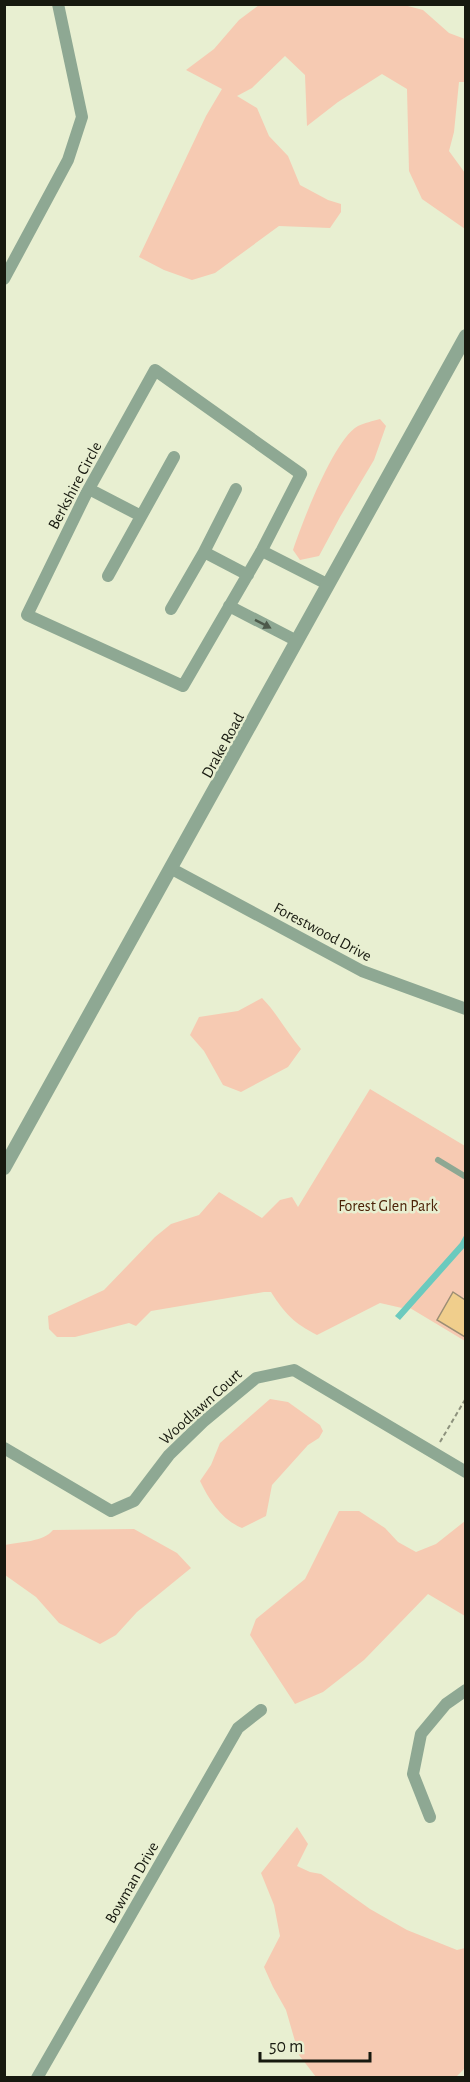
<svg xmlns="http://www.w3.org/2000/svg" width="470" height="2082" viewBox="0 0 470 2082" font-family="'Alegreya Sans',sans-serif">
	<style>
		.green { fill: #f6cab2 }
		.water { fill: #6bcabe }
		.building { fill: #f0ce8c; stroke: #9c8e75; stroke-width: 1.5 }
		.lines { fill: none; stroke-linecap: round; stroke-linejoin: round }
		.path { stroke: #8d927d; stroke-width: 2; stroke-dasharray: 4.5 3; stroke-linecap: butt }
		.service { stroke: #8ea893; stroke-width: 6 }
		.minor { stroke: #8ea893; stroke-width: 12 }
		.tertiary { stroke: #8ea893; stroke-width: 14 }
		.oneway { fill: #4d594a }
		.labels { text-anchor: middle; stroke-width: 5; stroke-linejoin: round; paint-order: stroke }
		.street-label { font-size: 16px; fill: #17190f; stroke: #e8efd1 }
		.park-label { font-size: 16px; fill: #4c2207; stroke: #e8efd1 }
	</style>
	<rect width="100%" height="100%" fill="#e8efd1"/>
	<path class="green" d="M259 5H404L423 10 449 33 465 39V82H459L454 132 449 151 465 173V229L422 199 409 171 407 89 382 74 338 102 307 126 305 75 285 56 252 88 237 96 257 108 269 136 288 156 300 185 328 200 341 204V212L330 228 279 226 215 273 192 280 164 270 139 257 206 116 222 89 186 70 214 49 239 20Z
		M380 419 386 426 374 460 340 517 319 556 300 560 293 550C302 523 334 439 358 426 364 423 373 421 380 419Z
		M262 998C277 1013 287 1033 301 1049L288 1067 241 1092 223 1085 204 1051 190 1035 199 1017 238 1011Z
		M370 1089 465 1146V1341L405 1305 402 1308 380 1303 317 1335C294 1323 285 1314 271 1292H264L151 1311 136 1326 129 1323 75 1337H57L49 1329 48 1316 104 1290 155 1237 171 1224 199 1215 219 1192 262 1218 280 1200 292 1197 298 1207Z
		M270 1399 288 1402 320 1425 323 1431 319 1438 308 1445 272 1485 266 1516 242 1528C222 1520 209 1500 200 1481L211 1465 220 1443Z
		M339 1511H359L385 1528 398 1542 416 1552 436 1544 465 1521V1616L428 1594 364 1660 323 1692 295 1704 250 1635 256 1619 305 1579Z
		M134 1529 177 1553 191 1568 137 1612 116 1635 100 1644 59 1623 36 1597 5 1575V1545C19 1542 44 1542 53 1530Z
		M297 1827 308 1844 297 1866 310 1872 321 1874 370 1909 407 1930 457 1950 465 1948V2068L456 2077H316L299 2055 286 2010 273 1987 264 1967 280 1936 274 1905 261 1873Z"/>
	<path class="water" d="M465 1234V1247L400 1320 395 1316 460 1243Z"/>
	<path class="building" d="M453 1292 465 1300V1337L437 1320Z"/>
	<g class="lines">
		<path class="path" d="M440 1442 466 1398"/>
		<path class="service" d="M438 1160 466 1177"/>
		<path class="minor" d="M4 279 68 160 82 117 58 4
			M155 370 301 474 262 550 183 686 27 615 86 494Z
			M89 489 141 516
			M262 551 327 584
			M204 552 236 489
			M108 576 174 457
			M229 606 297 641
			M171 609 204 552 248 575
			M172 869 362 971 466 1009
			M4 1448 111 1511 134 1501 169 1455 203 1422 256 1378 294 1370 466 1472
			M430 1817 413 1774 421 1734 446 1704 466 1690
			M37 2078 238 1728 261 1710"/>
		<path class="tertiary" d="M4 1168C160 891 311 613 466 336"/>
	</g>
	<defs><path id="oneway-solid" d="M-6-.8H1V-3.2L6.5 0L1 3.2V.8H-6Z" transform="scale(1.5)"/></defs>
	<use class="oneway" href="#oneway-solid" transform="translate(263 624) rotate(27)"/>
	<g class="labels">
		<g class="street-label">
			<text transform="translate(74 485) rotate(-62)" y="6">Berkshire Circle</text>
			<text transform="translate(222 745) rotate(-61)" y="6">Drake Road</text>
			<text transform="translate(323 931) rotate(28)" y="6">Forestwood Drive</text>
			<text transform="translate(200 1406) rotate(-42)" y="6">Woodlawn Court</text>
			<text transform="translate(131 1882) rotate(-60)" y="6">Bowman Drive</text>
		</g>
		<g class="park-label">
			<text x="388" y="1211">Forest Glen Park</text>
		</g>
	</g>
	<rect width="470" height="2082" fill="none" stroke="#17190f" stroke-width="12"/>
	<path d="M260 2052v9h110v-9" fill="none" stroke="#17190f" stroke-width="3"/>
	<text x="269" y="2052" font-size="18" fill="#17190f" stroke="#e8efd1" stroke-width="4.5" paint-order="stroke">50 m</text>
</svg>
